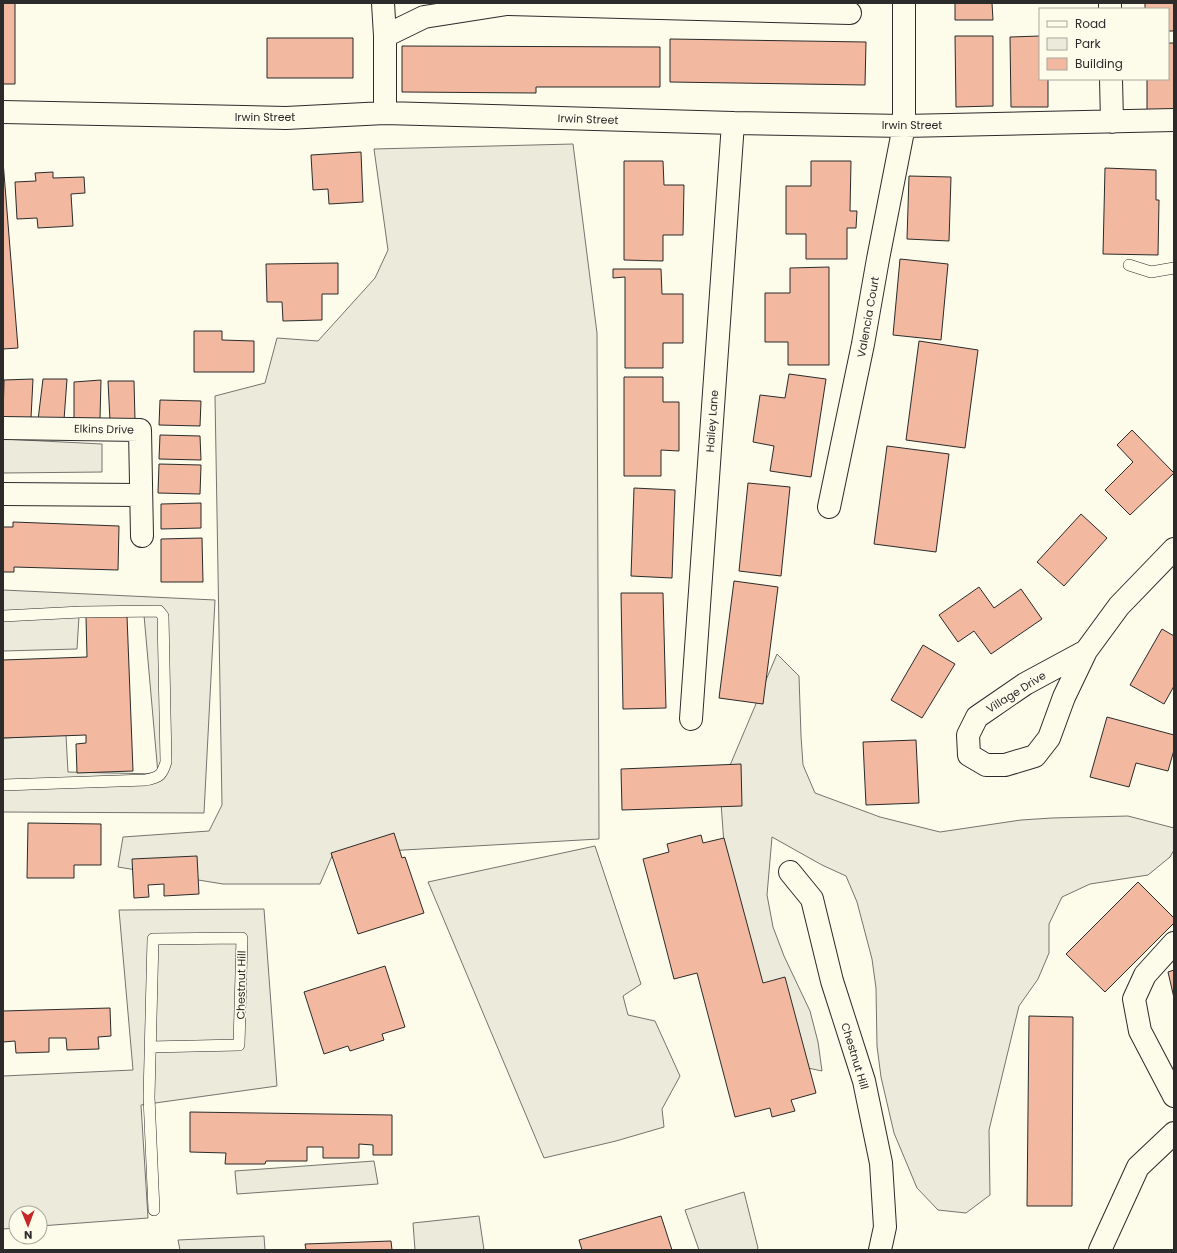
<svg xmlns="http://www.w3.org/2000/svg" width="1177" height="1253" viewBox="0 0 1177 1253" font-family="Poppins,sans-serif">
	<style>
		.green { fill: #ecebdb; stroke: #74746e }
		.parking { fill: #eceadb; stroke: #74746e }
		.building { fill: #f2b8a0; stroke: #2b2b2b }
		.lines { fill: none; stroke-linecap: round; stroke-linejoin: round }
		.service-casing { stroke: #2b2b2b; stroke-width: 12 }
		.minor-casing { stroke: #2b2b2b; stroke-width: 24 }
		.service { stroke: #fdfbea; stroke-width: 11 }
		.minor { stroke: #fdfbea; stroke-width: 22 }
		.labels { text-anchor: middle; stroke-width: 3; stroke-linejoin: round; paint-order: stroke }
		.street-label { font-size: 11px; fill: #2b2b2b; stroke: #fdfbea }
	</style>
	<rect width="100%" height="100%" fill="#fdfbea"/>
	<path class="green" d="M573 144 597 333 599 839 333 854 320 884H223L118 867 123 837 209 831 222 805 215 396 265 383 277 338 318 341 375 278 388 250 374 149Z
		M777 654 799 676 801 736 803 765 815 793 880 817 940 832 1021 820 1052 818 1128 816 1174 828V850L1170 857 1148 875 1090 884 1062 897 1049 924V953L1038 979 1019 1006 989 1130 990 1195 966 1213 938 1210 917 1188 894 1133 881 1077 877 1046 876 988 872 959 857 902 846 876 822 865 772 837 767 895 773 927 784 956 810 1011 818 1042 822 1071 794 1065 769 1008 725 858 720 789Z"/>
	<path class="parking" d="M3 439 102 444V472L3 473Z
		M3 590 215 600 204 813 3 812V738L66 735 68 772 158 774 144 615 79 616 77 649 3 651Z
		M595 846 641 984 623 996 628 1015 655 1021 680 1076 662 1109 664 1127 616 1141 544 1158 428 882Z
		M264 909 277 1086 141 1105 148 1218 40 1226V1213H16V1228L3 1229V1076L133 1070 119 910Z
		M374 1161 378 1184 237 1194 235 1171Z
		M744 1192 758 1248 757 1250H699L685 1210Z
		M479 1216 484 1250H415L413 1223Z
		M264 1236 265 1250H180L178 1240Z"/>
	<path class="building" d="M3 3H15V84H3Z
		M955 3H992L993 20H955Z
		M1145 3H1174V31H1168V9H1145Z
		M955 36H993V106L956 107Z
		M1040 36V79H1048V107H1011L1010 37Z
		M267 38H353V78H267Z
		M670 39 866 42 865 85 670 82Z
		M1168 43H1174V113L1147 114V79H1168Z
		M402 46 660 47V87H536V93L402 92Z
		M361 152 363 202 329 204 328 189 313 190 311 155Z
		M3 161 18 348 3 349Z
		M624 161H663L664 185H684L683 235H663V261L624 260Z
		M811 161H851L850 211H857L856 228H847V259H806V234H786V186H811Z
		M1105 168 1156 170V200H1159L1158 255 1103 254Z
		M53 172V178L84 177 85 193 71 194 73 226 38 228 37 218 17 219 15 182 36 181 35 173Z
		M909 176 951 177 949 241 907 239Z
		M900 259 948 264 941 340 893 335Z
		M338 263V294H322V320L283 321 282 302H267L266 264Z
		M829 267V365H788V342H765V293H790V268Z
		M613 269H661L662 294H683V343H663V368H625V277L613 278Z
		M194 331H222V340L254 341V372H194Z
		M919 341 978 350 965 448 906 440Z
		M789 374 826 379 811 477 770 471 774 446 753 442 760 395 785 398Z
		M624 377H663V402H679V451L661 450V476H624Z
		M33 379 31 418 3 419 4 380Z
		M43 379H67L64 420H38Z
		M101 380 100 419H74V382Z
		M108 381H134L135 420 110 421Z
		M160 400 201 401 200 426 159 425Z
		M1132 430 1174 473 1130 515 1105 490 1133 462 1117 445Z
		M160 435 200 436 201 460 159 459Z
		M887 446 949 454 936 552 874 544Z
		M159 464 201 465 200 494 158 493Z
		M748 483 790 487 781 576 739 571Z
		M634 488 675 490 672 578 631 576Z
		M201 503V528L161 529V504Z
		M1081 514 1107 538 1064 586 1037 562Z
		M13 522 119 526 118 570 14 567V572H3V527H13Z
		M202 538 203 582H161V539Z
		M734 581 778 587 763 704 719 698Z
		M979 587 994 608 1021 589 1042 619 991 654 974 631 958 642 939 615Z
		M621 593H663L666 708 623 709Z
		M127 616 133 771 77 773 76 744 86 743V735L3 738V660L87 657 86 617Z
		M1162 629 1174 636V686L1164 704 1130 685Z
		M923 645 955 664 922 718 891 700Z
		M1107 717 1174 735V750L1168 771 1136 763 1129 787 1090 777Z
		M916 740 919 803 866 805 863 742Z
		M741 764 742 806 622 810 621 769Z
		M28 823 101 824V865H74V878H27Z
		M394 833 402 858 405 857 424 913 358 934 331 853Z
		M701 835 703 843 724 838 763 983 785 977 816 1093 791 1100 795 1111 772 1117 770 1108 735 1117 697 973 674 979 643 859 669 852 667 844Z
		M197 856 199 894 164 896V884L148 885 149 897 134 898 132 859Z
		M1138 882 1174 918V923L1105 992 1066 954Z
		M385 966 405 1027 382 1034 384 1040 350 1051 348 1046 324 1054 304 992Z
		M1174 970V998L1168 972Z
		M110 1008 111 1036 98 1037 99 1049 67 1050 66 1038H49V1052L16 1053 15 1041 3 1042V1011Z
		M1029 1016 1073 1017 1072 1206H1027Z
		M190 1112 392 1115V1155H373V1145L359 1144V1158H323V1147H307V1161H266L265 1164H225L226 1153 190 1152Z
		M661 1216 672 1250H582L579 1240Z
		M391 1241 392 1250H306L305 1244Z"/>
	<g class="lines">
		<g class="service-casing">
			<path id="service" d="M1129 265 1151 272 1174 268
				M3 616 81 612 159 611 163 616 166 762C162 775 160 777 146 780L3 785
				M150 1047 239 1045 242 938 153 939 149 1097 154 1210"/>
		</g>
		<g class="minor-casing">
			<path id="minor" d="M383 3 385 36
				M1110 3V9
				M1111 79 1112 122
				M3 112 286 118 385 113 733 123 904 126 1174 120
				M385 113V36L424 17 507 4 850 13
				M3 428 140 430 142 536
				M3 494 141 495
				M829 507 863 344 878 259 904 126V3
				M1086 651 1025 684 977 717 968 735 969 755 986 765H1005L1035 756 1049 738 1064 697 1086 651 1119 606 1174 549
				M691 719 733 123
				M790 872 812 899 832 981 864 1081 881 1163 885 1227 880 1250
				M1174 943 1145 975 1134 999 1140 1031 1174 1096
				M1100 1250 1138 1167 1174 1133"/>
		</g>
		<use href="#service" class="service"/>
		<use href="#minor" class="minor"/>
	</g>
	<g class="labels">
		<g class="street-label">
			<text x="265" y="121">Irwin Street</text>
			<text transform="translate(588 119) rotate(2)" y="4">Irwin Street</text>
			<text x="912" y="129">Irwin Street</text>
			<text transform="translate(868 317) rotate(-80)" y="4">Valencia Court</text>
			<text transform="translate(712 421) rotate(-86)" y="4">Hailey Lane</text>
			<text transform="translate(104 429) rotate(1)" y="4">Elkins Drive</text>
			<text transform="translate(1016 692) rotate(-32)" y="4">Village Drive</text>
			<text transform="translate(241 985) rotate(-89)" y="4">Chestnut Hill</text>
			<text transform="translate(855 1056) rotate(73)" y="4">Chestnut Hill</text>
		</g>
	</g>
	<rect width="1177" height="1253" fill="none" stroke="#2b2b2b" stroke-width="8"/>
	<rect x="1039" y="8" width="130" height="72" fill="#fdfbea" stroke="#a9a89e"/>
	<rect x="1047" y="21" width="20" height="6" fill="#fdfbea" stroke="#a9a89e"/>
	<text x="1075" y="28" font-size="12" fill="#2b2b2b">Road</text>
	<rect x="1047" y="38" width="20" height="12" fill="#ecebdb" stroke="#a9a89e"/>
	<text x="1075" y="48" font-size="12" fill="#2b2b2b">Park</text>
	<rect x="1047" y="58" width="20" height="12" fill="#f2b8a0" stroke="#a9a89e"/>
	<text x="1075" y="68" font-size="12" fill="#2b2b2b">Building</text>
	<g transform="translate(28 1225) rotate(179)"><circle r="19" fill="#fdfbea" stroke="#a9a89e"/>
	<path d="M0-3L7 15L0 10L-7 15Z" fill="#c62828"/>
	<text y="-6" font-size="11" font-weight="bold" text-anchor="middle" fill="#2b2b2b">N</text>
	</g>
</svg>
